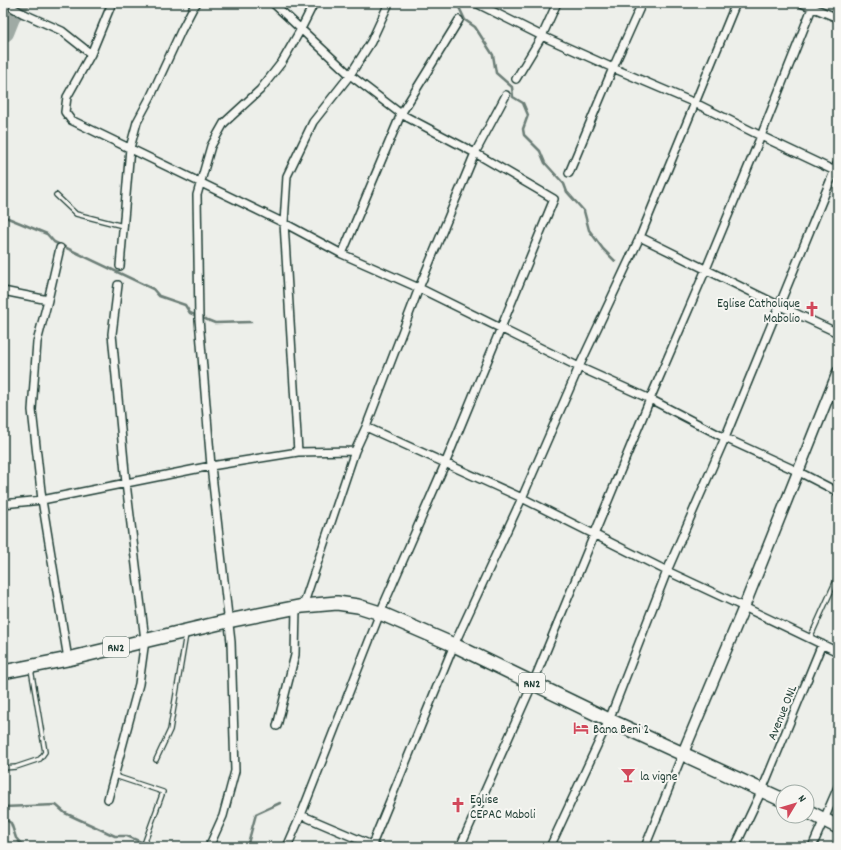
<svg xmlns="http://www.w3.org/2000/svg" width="841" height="850" viewBox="0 0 841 850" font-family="Dekko,sans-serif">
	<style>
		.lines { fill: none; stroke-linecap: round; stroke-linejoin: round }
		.stream { stroke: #6c7e77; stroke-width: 2.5 }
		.river { stroke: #9faaa4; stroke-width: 16 }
		.lane-casing { stroke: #1f3d34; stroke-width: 6 }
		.street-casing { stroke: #1f3d34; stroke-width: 10 }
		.secondary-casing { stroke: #1f3d34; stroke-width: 13 }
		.highway-casing { stroke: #1f3d34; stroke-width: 16 }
		.lane { stroke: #f6f6f2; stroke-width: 3.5 }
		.street { stroke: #f6f6f2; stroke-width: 7 }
		.secondary { stroke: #f6f6f2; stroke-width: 10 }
		.highway { stroke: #f6f6f2; stroke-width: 13 }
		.labels { text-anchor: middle; stroke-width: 4; stroke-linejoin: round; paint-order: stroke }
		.shield { fill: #f6f6f2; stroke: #60746d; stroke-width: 1 }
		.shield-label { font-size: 12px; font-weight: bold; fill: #1f3d34 }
		.poi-label { font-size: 13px; fill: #1f3d34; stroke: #f6f6f2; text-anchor: start }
		.street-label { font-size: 13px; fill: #1f3d34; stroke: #f6f6f2 }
	</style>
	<rect width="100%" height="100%" fill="#edefea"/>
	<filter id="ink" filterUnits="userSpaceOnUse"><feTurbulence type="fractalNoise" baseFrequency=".025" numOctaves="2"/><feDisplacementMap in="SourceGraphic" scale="8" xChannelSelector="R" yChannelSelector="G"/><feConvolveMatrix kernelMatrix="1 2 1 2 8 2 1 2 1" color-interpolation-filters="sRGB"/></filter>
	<g filter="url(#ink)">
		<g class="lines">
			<path class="stream" d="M457 3 465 20 475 27 493 55 496 73 512 87 513 97 523 103 528 115 523 129 524 135 540 151 545 163 564 184 567 192 584 211 589 230 603 249 615 261
				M3 15 6 18H12
				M3 216 47 234 54 242 153 289 159 296 185 305 190 313 215 323 251 322
				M3 807 56 805 65 813 115 836H127L153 847
				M3 816 6 820 11 823 16 838 24 847
				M247 847 256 814 280 803"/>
			<path class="river" d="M3 35 6 33 12 18 22 3"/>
			<g class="lane-casing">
				<path id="lane" d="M56 195 76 214 123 226
					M810 638 838 576
					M156 760 170 730 186 634
					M3 768 16 767 40 759 45 752 31 669
					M115 776 163 792 143 847"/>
			</g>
			<g class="street-casing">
				<path id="street" d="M13 3V8L22 13 62 31 91 54
					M112 3 91 54 67 97 65 112 71 120 284 223 342 254 419 288 579 367 650 399 725 438 799 472 838 492
					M273 3 350 75 401 114 475 153 554 199 445 464 380 613 301 815 287 847
					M476 3 542 36 613 68 695 103 761 136 837 172
					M801 3 838 18
					M516 79 542 36 557 3
					M569 173 613 68 642 3
					M640 237 780 306 838 333
					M60 248 48 300 37 342 32 410 42 500 68 659
					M342 254 401 114 459 20
					M120 266 130 148 137 122 151 96 181 31 193 8 197 3
					M3 291 48 300
					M366 427 522 498 667 571 744 607 838 652
					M298 452 284 223 287 176 313 122 350 75 371 42 389 3
					M3 504 42 500 211 466 298 452 355 451
					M303 606 355 451 366 427 419 288 475 153 506 95
					M277 726 295 655 296 608
					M108 799 139 684 145 640 126 483 112 334 118 285
					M301 815 376 847
					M209 847 223 816 235 771 231 642 211 466 199 319 197 195 211 146 224 123 260 90 282 62 301 29 314 3
					M371 847 454 645 522 498 579 367 640 237 736 3
					M460 847 533 683 650 399 706 269 761 136 814 3
					M550 847 609 720 667 571 725 438 838 162
					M645 847 683 753
					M735 847 762 790 822 644
					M812 847 838 787"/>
			</g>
			<g class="secondary-casing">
				<path id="secondary" d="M683 753 744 607 838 372"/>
			</g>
			<g class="highway-casing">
				<path id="highway" d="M3 672 68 659 228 621 303 606 337 603 358 606 380 613 454 645 609 720 783 800
					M807 811 838 827"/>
			</g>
			<use href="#lane" class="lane"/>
			<use href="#street" class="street"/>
			<use href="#secondary" class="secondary"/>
			<use href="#highway" class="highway"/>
		</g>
	</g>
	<defs>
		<g id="church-bare" transform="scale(1.2)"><path d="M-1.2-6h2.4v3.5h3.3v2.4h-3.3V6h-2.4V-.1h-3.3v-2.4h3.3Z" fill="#d1495b" stroke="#f6f6f2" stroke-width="2.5" paint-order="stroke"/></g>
		<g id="hotel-bare" transform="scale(1.2)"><path d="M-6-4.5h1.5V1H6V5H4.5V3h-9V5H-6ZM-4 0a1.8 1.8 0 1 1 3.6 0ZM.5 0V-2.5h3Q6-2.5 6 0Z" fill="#d1495b" stroke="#f6f6f2" stroke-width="2.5" paint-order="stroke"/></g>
		<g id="bar-bare" transform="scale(1.2)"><path d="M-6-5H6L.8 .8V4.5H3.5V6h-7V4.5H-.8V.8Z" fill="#d1495b" stroke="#f6f6f2" stroke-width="2.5" paint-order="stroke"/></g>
	</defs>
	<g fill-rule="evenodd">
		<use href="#church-bare" x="812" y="309"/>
		<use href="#hotel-bare" x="581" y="728"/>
		<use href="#bar-bare" x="628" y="775"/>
		<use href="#church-bare" x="458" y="805"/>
	</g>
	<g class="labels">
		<g class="shield">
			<rect x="103" y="637" width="26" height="20" rx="3"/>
			<rect x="519" y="673" width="26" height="20" rx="3"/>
		</g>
		<g class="shield-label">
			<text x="116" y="651">RN2</text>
			<text x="532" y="687">RN2</text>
		</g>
		<g class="poi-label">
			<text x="800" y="307" text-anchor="end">Eglise Catholique<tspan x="800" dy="15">Mabolio</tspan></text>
			<text x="593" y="733">Bana Beni 2</text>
			<text x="640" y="780">la vigne</text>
			<text x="470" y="803">Eglise<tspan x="470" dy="15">CEPAC Maboli</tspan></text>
		</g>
		<g class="street-label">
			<text transform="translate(781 712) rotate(-68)" y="5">Avenue ONL</text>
		</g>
	</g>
	<rect width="841" height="850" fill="none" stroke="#f6f6f2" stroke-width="16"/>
	<rect x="8" y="8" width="825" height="834" fill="none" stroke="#1f3d34" stroke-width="1.5" filter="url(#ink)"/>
	<g transform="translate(795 804) rotate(52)"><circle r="19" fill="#f6f6f2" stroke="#a0aca6"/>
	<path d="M0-3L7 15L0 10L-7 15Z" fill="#d1495b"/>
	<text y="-6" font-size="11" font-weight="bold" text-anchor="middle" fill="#1f3d34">N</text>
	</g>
</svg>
